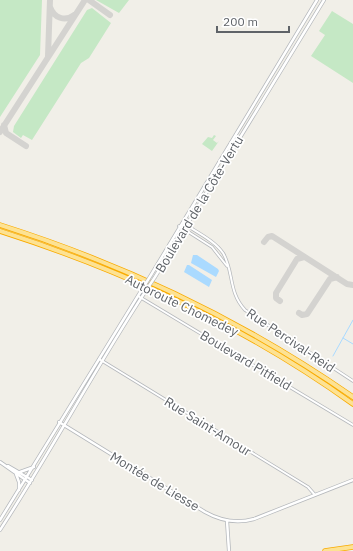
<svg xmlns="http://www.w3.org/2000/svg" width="353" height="551" viewBox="0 0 353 551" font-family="'IBM Plex Sans',sans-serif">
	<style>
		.green { fill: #c5e8c5 }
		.water { fill: #aadaff }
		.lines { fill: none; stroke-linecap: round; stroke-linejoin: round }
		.stream { stroke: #aadaff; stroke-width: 1 }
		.taxiway { stroke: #d4d3d0; stroke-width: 6 }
		.minor-casing { stroke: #b5b8bc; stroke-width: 3.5 }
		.tertiary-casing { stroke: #b5b8bc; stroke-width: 4 }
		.motorway-casing { stroke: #f9ab00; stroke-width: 5.5 }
		.minor { stroke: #fff; stroke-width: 2 }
		.tertiary { stroke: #fff; stroke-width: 2.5 }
		.motorway { stroke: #fde293; stroke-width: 4 }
		.tertiary-bridge-casing { stroke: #b5b8bc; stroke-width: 4; stroke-linecap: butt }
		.tertiary-bridge { stroke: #fff; stroke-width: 2.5 }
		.labels { text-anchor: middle; stroke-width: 3.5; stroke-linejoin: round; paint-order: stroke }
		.street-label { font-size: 13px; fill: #5f6368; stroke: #fff }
	</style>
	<rect width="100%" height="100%" fill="#f1efe8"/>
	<path class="green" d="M0 0H42L40 55 0 117Z
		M96 0H129L119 13Z
		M92 8 111 23 89 58 81 63 32 140 23 135 21 138 13 132 14 126 87 10Z
		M332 11 353 24V83L311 56 325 35 319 31Z
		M214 135 216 136 213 140 217 143 219 141 212 151 202 144 208 137 212 138Z"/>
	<path class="water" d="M193 255H197L218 269 219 271 216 277 191 263Z
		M187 265H189L212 280 209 287 184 272Z"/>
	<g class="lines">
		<path class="stream" d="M343 338 353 344
			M333 356 353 320"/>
		<path class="taxiway" d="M89 0 110 15
			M50 7C54 18 65 22 74 15
			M48 56 50 0
			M4 125 6 133 26 146
			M0 132 85 0
			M264 242 268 237 272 236 347 284 353 285
			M280 301 276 298V293L297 259 304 257
			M299 313 302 315 307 314 330 279 337 277"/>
		<g class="minor-casing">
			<path id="minor" d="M183 223C196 232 214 240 223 253 234 271 228 292 245 310L353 381
				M179 226 212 247 227 266
				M138 296 353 425
				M99 359 308 487 315 495"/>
		</g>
		<g class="tertiary-casing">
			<path id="tertiary" d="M151 275 317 0
				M155 277 324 0
				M59 422 205 512C221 521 236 524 254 519L353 480
				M0 462 30 483
				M8 466 32 480
				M20 472 34 467
				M16 474 19 482V490
				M0 520 141 291
				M227 521 229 551
				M0 530C51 452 94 370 145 292"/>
		</g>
		<g class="motorway-casing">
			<path id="motorway" d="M0 225C126 265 245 322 353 397
				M0 231C125 271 246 327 353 404
				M325 551 353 547"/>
		</g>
		<use href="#minor" class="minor"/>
		<use href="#tertiary" class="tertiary"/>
		<use href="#motorway" class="motorway"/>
		<g class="tertiary-bridge-casing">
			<path id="tertiary-bridge" d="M141 291 151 275
				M145 292 155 277"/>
		</g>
		<use href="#tertiary-bridge" class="tertiary-bridge"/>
	</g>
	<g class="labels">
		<g class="street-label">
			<text transform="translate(199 204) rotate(-59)" y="5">Boulevard de la Côte-Vertu</text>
			<text transform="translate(182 305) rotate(26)" y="5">Autoroute Chomedey</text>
			<text transform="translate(291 340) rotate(34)" y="5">Rue Percival-Reid</text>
			<text transform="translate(246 360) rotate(31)" y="5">Boulevard Pitfield</text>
			<text transform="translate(208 426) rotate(32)" y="5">Rue Saint-Amour</text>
			<text transform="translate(155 481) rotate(31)" y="5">Montée de Liesse</text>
		</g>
	</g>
	<path d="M217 26v6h72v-6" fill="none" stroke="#5f6368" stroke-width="2"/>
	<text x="223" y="26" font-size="12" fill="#5f6368" stroke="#ffffff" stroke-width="3" paint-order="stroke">200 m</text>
</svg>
